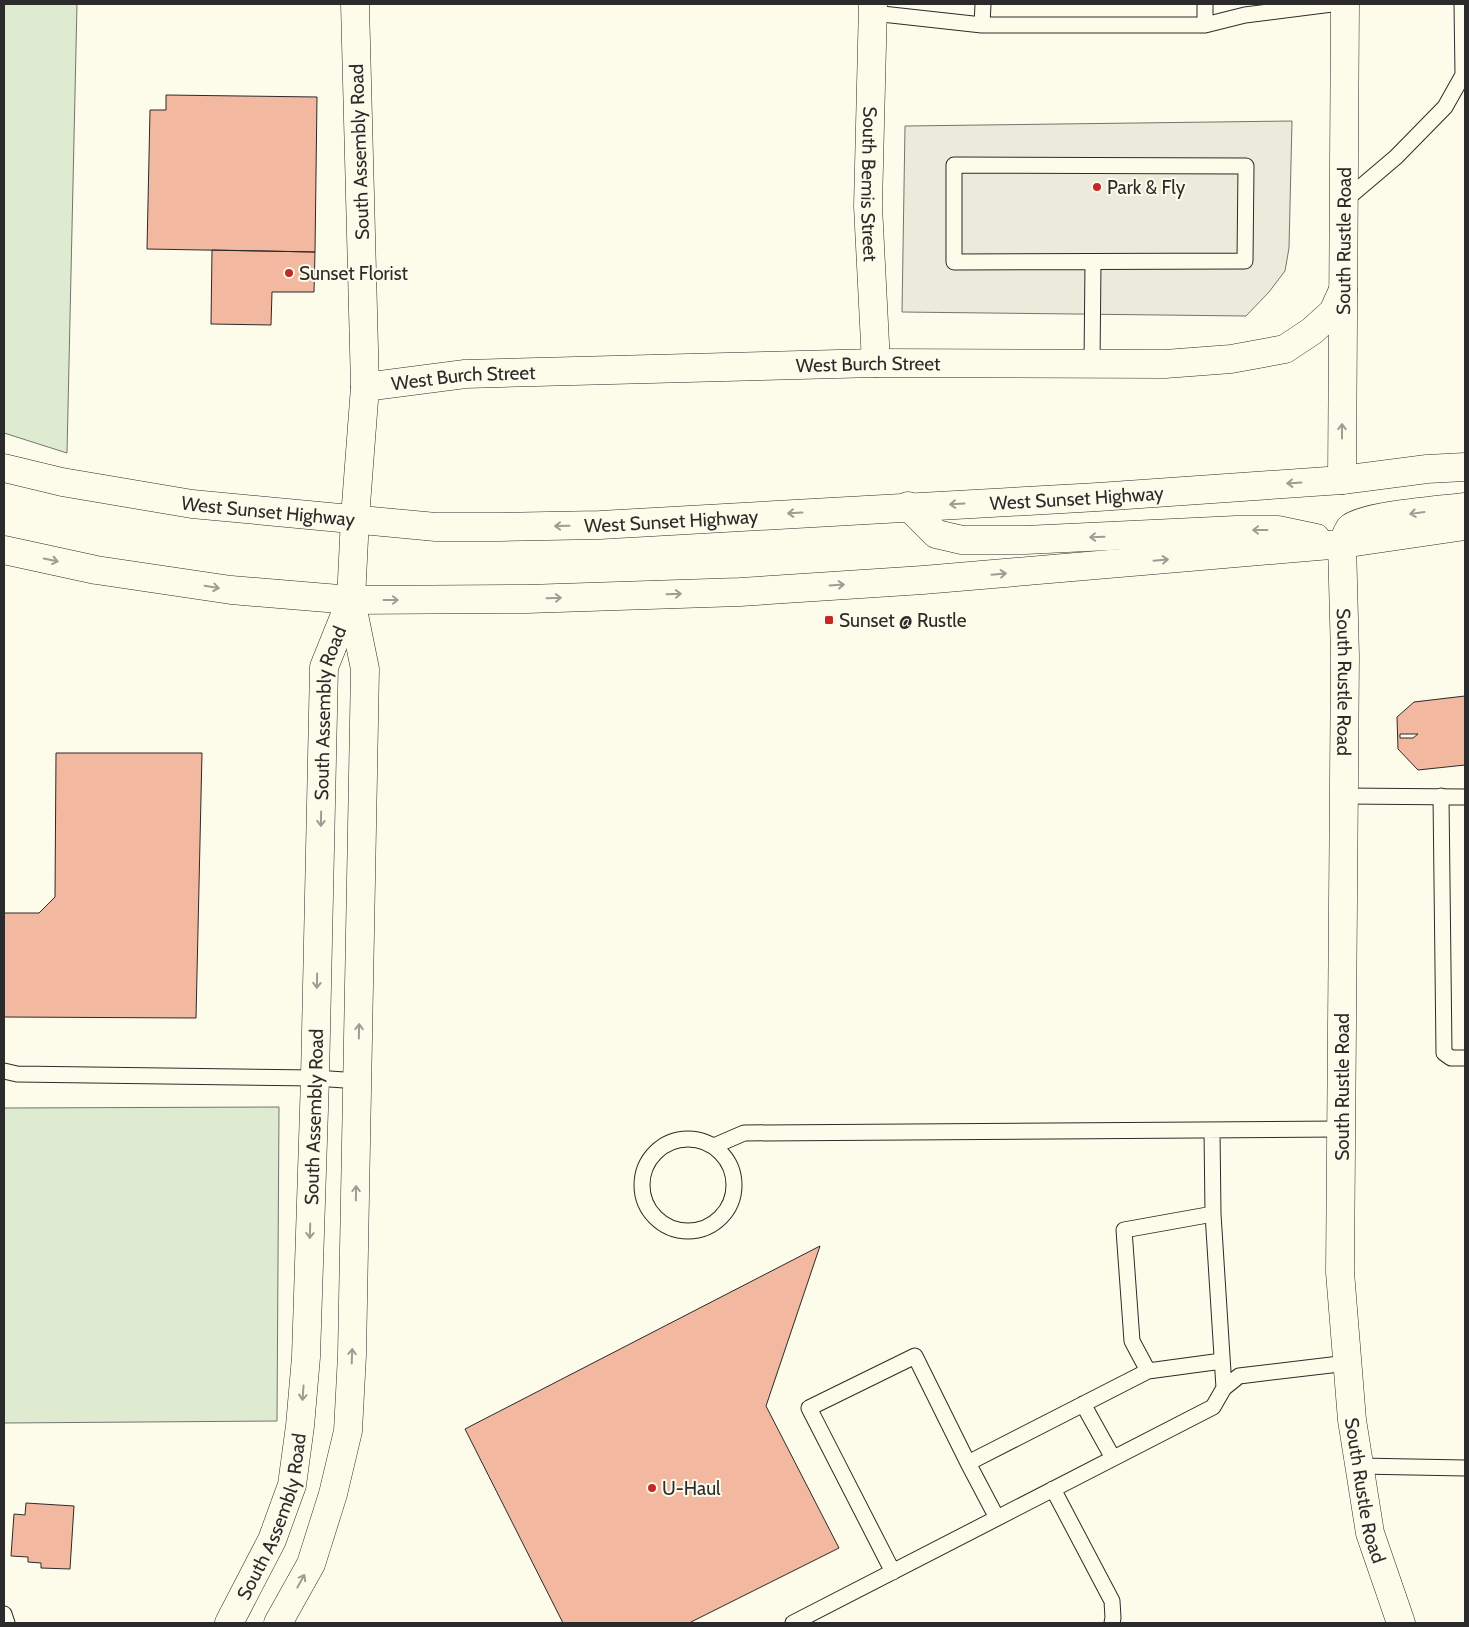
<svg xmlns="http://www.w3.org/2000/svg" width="1469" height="1627" viewBox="0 0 1469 1627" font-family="Cabin,sans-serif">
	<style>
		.green { fill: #deebd1; stroke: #74746e }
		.parking { fill: #eceadb; stroke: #74746e }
		.building { fill: #f2b8a0; stroke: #2b2b2b; fill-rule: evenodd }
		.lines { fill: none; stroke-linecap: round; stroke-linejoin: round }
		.service-casing { stroke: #2b2b2b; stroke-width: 17 }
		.minor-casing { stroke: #2b2b2b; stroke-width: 29 }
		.tertiary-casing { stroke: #2b2b2b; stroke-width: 29 }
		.primary-casing { stroke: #2b2b2b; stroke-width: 29 }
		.service { stroke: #fdfbea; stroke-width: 15 }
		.minor { stroke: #fdfbea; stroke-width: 28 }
		.tertiary { stroke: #fdfbea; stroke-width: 28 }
		.primary { stroke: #fdfbea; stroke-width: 28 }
		.oneway { stroke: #9e9d94 }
		.poi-dot { fill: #c62828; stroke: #fdfbea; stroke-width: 2 }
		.labels { text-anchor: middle; stroke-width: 4; stroke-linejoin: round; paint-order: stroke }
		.street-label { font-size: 19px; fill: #2b2b2b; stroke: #fdfbea }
		.poi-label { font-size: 19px; fill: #2b2b2b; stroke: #fdfbea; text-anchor: start }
	</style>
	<rect width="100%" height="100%" fill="#fdfbea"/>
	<path class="green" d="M4 4H77L67 453 4 433Z
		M279 1107 277 1421 4 1423V1108Z"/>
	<path class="parking" d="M1292 121 1289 248 1285 271 1269 292 1246 316 902 312 905 126Z"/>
	<path class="building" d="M166 95 317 97 315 252 147 249 150 110H166Z
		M212 250 315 252 314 292H272L271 325 211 324Z
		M1465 696V765L1418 770 1398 749 1397 717 1414 702ZM1400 734H1418L1413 738H1400Z
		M56 753H202L196 1018 4 1017V913H39L55 897Z
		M820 1246 766 1406 839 1548 689 1623H563L465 1429Z
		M26 1503 74 1506 70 1569 41 1568V1563L28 1562V1557L11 1556 14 1514 25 1515Z"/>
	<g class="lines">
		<g class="service-casing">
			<path id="service" d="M1205 4V25
				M873 13 982 25H1205L1245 15 1332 4
				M982 25 983 4
				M954 165 1246 166 1245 261 954 262Z
				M1343 202 1396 157 1445 107 1463 75 1462 4
				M1092 364 1093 263
				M1344 796 1465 797
				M1441 796 1444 1053 1451 1058H1465
				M4 1071 17 1074 315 1078 359 1081
				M1212 1130 1213 1214 1224 1388
				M642 1185a46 46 0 1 1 92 0a46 46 0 1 1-92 0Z
				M714 1146 744 1133 1341 1129
				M1148 1371 1222 1361
				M1083 1404 1113 1458
				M968 1463 997 1518
				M1359 1466 1465 1468
				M1053 1489 1112 1601 1113 1618 1112 1623
				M893 1572 809 1408 915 1356 968 1463 1148 1371 1132 1341 1124 1230 1213 1214
				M4 1614 7 1623
				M793 1623 1213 1407 1224 1388 1239 1376 1348 1363"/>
		</g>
		<g class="minor-casing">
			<g id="minor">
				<path id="s1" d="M873 4 868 206 876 363"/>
				<path id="s2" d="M365 387 465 374 876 363 1165 364 1231 359 1285 349 1312 331 1333 312 1343 290"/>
				<path id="s3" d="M1342 480 1345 4"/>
				<path id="s4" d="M229 1623 272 1540 292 1485 300 1426 306 1357 315 1078 324 667 351 600"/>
				<path d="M278 1623 311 1564 333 1494 348 1431 352 1355 365 669 351 600"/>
			</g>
		</g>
		<g class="tertiary-casing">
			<g id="tertiary">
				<path id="s5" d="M1342 544 1345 656 1340 1272 1352 1420 1370 1533 1401 1623"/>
				<path d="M351 600 355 518 365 387 355 4"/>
			</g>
		</g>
		<g class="primary-casing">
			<g id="primary">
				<path id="s6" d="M4 468 62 482 192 504 436 527H501L600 525 1098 497 1342 480 1427 469 1465 467"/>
				<path d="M908 506 936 534 962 540H1025L1236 530H1278L1316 538"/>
				<path d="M1343 542C1345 538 1347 532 1350 528 1361 516 1445 509 1465 507"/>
				<path d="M4 550 96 570 231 590 351 600 527 599 740 592 923 580 1342 544 1465 526"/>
			</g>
		</g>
		<use href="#service" class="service"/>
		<use href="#minor" class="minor"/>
		<use href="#tertiary" class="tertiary"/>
		<use href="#primary" class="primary"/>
	</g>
	<defs><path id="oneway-shaft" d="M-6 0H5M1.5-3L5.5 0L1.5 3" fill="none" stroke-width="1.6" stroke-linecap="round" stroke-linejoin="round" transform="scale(1.25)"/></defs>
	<g class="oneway">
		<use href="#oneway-shaft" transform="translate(1342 431) rotate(-90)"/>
		<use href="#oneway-shaft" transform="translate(1294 483) rotate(176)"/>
		<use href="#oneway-shaft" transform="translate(957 504) rotate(177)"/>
		<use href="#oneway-shaft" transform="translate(795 513) rotate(177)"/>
		<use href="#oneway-shaft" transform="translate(1417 513) rotate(172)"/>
		<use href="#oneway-shaft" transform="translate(562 526) rotate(179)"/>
		<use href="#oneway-shaft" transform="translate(1260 530) rotate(180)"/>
		<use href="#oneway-shaft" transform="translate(1097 537) rotate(178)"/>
		<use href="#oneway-shaft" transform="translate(51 560) rotate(12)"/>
		<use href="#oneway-shaft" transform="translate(1161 560) rotate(-5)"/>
		<use href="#oneway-shaft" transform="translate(999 574) rotate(-5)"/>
		<use href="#oneway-shaft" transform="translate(837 585) rotate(-4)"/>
		<use href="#oneway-shaft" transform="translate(212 587) rotate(9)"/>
		<use href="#oneway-shaft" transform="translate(674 594) rotate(-2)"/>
		<use href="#oneway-shaft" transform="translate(554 598) rotate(-2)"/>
		<use href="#oneway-shaft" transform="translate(391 600)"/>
		<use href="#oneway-shaft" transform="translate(321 819) rotate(91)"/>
		<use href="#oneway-shaft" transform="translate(317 981) rotate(91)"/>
		<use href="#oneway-shaft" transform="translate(359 1031) rotate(-89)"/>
		<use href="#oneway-shaft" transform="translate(356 1193) rotate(-89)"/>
		<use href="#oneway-shaft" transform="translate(310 1231) rotate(92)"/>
		<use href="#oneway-shaft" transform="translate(352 1356) rotate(-88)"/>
		<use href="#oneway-shaft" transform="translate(303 1393) rotate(94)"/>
		<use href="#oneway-shaft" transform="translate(301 1581) rotate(-61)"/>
	</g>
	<g class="poi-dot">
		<circle cx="1097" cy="187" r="5"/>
		<circle cx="289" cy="273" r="5"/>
		<rect x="824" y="615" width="10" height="10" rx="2.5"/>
		<circle cx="652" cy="1488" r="5"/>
	</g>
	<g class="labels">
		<g class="street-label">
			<text transform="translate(359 152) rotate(-92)" y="7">South Assembly Road</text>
			<text dy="7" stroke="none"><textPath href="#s1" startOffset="180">South Bemis Street</textPath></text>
			<text dy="7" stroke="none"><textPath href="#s3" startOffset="239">South Rustle Road</textPath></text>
			<text dy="7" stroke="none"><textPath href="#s2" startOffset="504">West Burch Street</textPath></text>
			<text dy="7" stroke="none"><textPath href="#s2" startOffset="99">West Burch Street</textPath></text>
			<text dy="7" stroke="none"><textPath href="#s6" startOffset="1078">West Sunset Highway</textPath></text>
			<text dy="7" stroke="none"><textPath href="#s6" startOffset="268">West Sunset Highway</textPath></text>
			<text dy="7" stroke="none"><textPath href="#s6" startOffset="672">West Sunset Highway</textPath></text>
			<text dy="7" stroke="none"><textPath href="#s5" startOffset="138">South Rustle Road</textPath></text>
			<text dy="7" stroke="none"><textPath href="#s4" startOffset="926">South Assembly Road</textPath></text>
			<text transform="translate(1342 1087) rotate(-90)" y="7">South Rustle Road</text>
			<text dy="7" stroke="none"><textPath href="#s4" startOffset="521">South Assembly Road</textPath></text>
			<text dy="7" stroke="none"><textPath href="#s5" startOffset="948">South Rustle Road</textPath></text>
			<text dy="7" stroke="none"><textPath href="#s4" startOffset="116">South Assembly Road</textPath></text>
		</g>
		<g class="poi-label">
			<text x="1107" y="194">Park &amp; Fly</text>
			<text x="299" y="280">Sunset Florist</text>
			<text x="839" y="627">Sunset @ Rustle</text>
			<text x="662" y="1495">U-Haul</text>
		</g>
	</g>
	<rect width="1469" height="1627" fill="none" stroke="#2b2b2b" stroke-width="10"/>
</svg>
